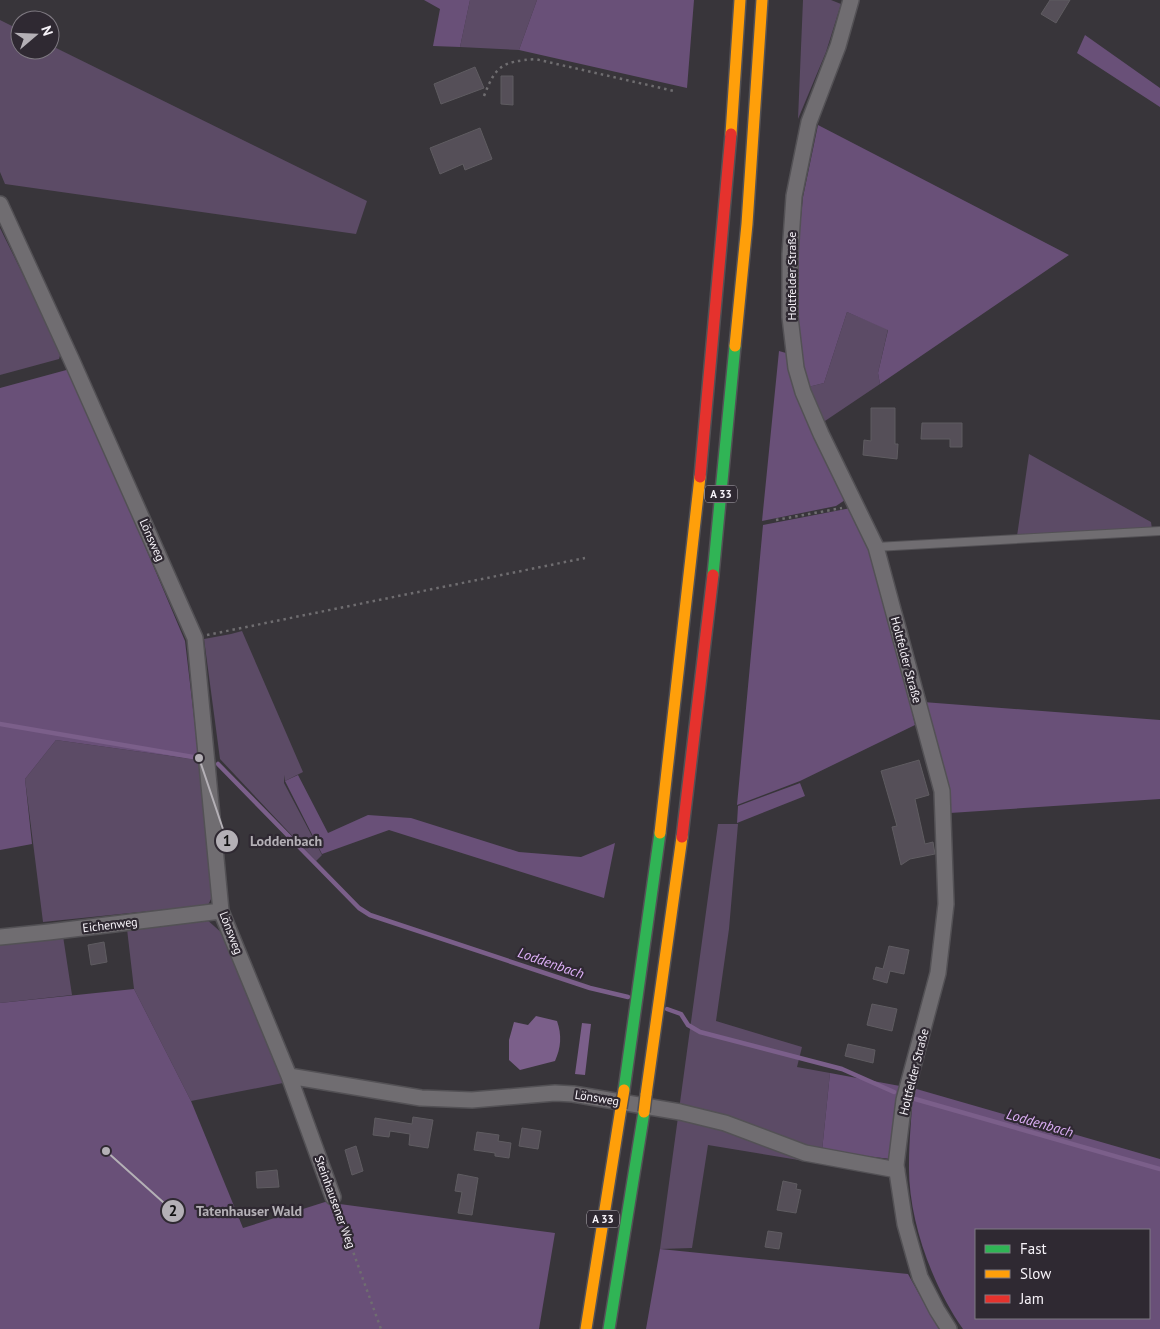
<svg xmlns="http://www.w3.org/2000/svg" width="1160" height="1329" viewBox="0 0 1160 1329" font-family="'PT Sans',sans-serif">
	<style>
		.green { fill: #5c4b66 }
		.forest { fill: #695078; fill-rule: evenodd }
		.water { fill: #7b5f8a }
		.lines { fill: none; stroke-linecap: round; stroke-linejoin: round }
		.stream { stroke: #7b5f8a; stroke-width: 4.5 }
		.building { fill: #554f58; stroke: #5f5c61 }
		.lane-casing { stroke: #535155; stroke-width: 10 }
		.street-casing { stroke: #535155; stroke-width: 18 }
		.fast-casing { stroke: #535155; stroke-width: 14 }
		.slow-casing { stroke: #535155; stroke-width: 14 }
		.jam-casing { stroke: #535155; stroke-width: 14 }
		.path { stroke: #6f6d70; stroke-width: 2.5; stroke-dasharray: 2.5 4; stroke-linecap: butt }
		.lane { stroke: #706d71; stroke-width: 8 }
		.street { stroke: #706d71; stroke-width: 15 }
		.fast { stroke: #30b455; stroke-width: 11 }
		.slow { stroke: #ff9f0a; stroke-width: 11 }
		.jam { stroke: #e5322d; stroke-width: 11 }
		.slow-bridge-casing { stroke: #535155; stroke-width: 14; stroke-linecap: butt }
		.slow-bridge { stroke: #ff9f0a; stroke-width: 11 }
		.labels { text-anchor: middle; stroke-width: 4.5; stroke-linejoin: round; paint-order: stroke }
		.shield { fill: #2f2932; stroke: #bbb6bd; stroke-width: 1 }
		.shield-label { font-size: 11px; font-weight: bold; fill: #f7f3f9 }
		.street-label { font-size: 12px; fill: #f7f3f9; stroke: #2f2932 }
		.water-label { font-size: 14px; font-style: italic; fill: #dfb1f9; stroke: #2f2932 }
		.leader { fill: none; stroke: #b4b0b6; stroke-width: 2 }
		.callout-dot { fill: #b4b0b6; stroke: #2f2932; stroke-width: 2 }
		.mark-label { font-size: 15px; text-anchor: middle; font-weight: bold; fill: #111 }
		.callout-label { font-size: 14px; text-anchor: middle; font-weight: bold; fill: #b4b0b6; stroke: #2f2932; stroke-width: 4.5; stroke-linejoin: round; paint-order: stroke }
	</style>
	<rect width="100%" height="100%" fill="#38353a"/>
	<path class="green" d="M470 0H537L519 50 460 47Z
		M803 0H831L841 4 826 52 798 119Z
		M0 20 20 30V50H50V45L367 201 356 234 5 184 0 172Z
		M0 228 61 352 59 359 0 375Z
		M847 312 888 329 878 373 880 384 822 423 808 387 824 383Z
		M1029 454 1151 522 1152 529 1017 536Z
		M242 631 303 772 285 781 284 775V783L322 855 316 861 220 759 204 639 231 634Z
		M56 740 199 760 215 891 208 905 43 922 25 779Z
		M718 824H738L729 929 716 1021 802 1047 797 1067 830 1073 822 1151 823 1164 708 1145 692 1248 660 1249Z
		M205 918 223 934 283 1083 191 1101 134 989 127 929Z
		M63 936 72 995 0 1003V941Z"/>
	<path class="forest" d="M424 0H470L460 47 433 46 440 9Z
		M537 0H694L687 88 519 50Z
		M1085 35 1160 88V107L1077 53Z
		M818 125 1069 255 880 384 878 373 888 330 847 312 824 383 808 387 798 336 797 257 803 197Z
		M779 351 786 353 796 388 845 500 836 506 762 521Z
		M70 369 185 641 199 760 56 740 25 779 32 844 0 850V388Z
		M856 507 874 548 915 725 800 781 737 805 763 525Z
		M923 702 1160 720V799L950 813Z
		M298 775 328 833 368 815 411 818 519 852 581 857 615 843 604 898 389 830 322 854 285 781Z
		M800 783 805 796 737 823 738 806Z
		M134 989 191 1101 243 1228 325 1202 555 1233 539 1329H0V1003Z
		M830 1073 900 1086 891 1159 822 1151Z
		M913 1088 1160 1159V1329H963C932 1285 908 1219 909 1165 909 1139 912 1114 913 1088ZM976 1230H1149V1318H976Z
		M660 1249 908 1274 929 1312 940 1329H646Z"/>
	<path class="water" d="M536 1016 557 1021C562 1035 561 1048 555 1061L520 1070 509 1060V1040L514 1022 528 1025Z
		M582 1023 591 1024 585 1075 575 1074Z"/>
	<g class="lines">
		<path class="stream" d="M0 724 199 758
			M218 764 359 908 370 915 590 988 628 997
			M667 1009 681 1014 688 1025 700 1032 842 1069 894 1092
			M915 1099 1160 1169"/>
	</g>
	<path class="building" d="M1050 0H1070L1056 23 1041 14Z
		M475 67 484 88 441 104 434 84Z
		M501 76H513V105L501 104Z
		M480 128 492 159 465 170 463 164 440 174 430 148Z
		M871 408H895V444H898L897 459 863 455 864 440 871 441Z
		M922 423H962V447H950V439H921Z
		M919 760 929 795 915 799 925 844 933 842 935 854 910 859 901 865 892 827 897 826 881 771Z
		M104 942 107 962 91 965 88 945Z
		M889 946 909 950 904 974 890 971 887 983 873 979 876 967 883 969Z
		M872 1004 897 1009 892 1031 867 1025Z
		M848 1044 875 1050 873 1063 845 1056Z
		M413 1117 433 1120 428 1148 409 1145 410 1134 390 1131 389 1137 373 1135 375 1118 412 1124Z
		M522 1128 541 1131 538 1149 519 1146Z
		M477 1132 499 1135 498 1141 511 1143 509 1158 495 1156V1153L474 1150Z
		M356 1146 363 1171 352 1175 345 1150Z
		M277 1170 279 1187 257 1188 256 1172Z
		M458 1174 478 1178 472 1215 458 1213 462 1192 455 1191Z
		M783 1181 797 1184 796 1189 801 1190 796 1213 777 1210Z
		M768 1231 782 1233 779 1249 765 1247Z"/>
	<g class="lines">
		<g class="lane-casing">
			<path id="lane" d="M876 547 1160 531"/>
		</g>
		<g class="street-casing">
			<path id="street" d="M851 0 838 46 809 122 794 196 790 254V317L796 368 803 392 821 434 876 547 942 791 946 904 938 973 904 1100 896 1165 905 1224 920 1277 937 1310 949 1329
				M0 204 72 361 195 638 221 911 289 1076 333 1197
				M0 937 49 932 221 911
				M289 1076 421 1098 472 1100 555 1093 573 1094 680 1112 725 1123 805 1153 897 1170"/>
		</g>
		<g class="fast-casing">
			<path id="fast" d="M713 575 735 346
				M624 1090 660 833
				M609 1329 644 1112"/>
		</g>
		<g class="slow-casing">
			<path id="slow" d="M731 134 740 0
				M735 346 747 224 762 0
				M660 833 700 477
				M646 1095 682 837
				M586 1329 621 1108"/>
		</g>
		<g class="jam-casing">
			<path id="jam" d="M700 477 731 134
				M682 837 713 575"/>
		</g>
		<path class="path" d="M484 96C496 65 502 62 535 59L674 91
			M776 520 842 508
			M207 635 585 558
			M338 1210 381 1329"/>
		<use href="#lane" class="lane"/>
		<use href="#street" class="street"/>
		<use href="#fast" class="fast"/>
		<use href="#slow" class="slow"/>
		<use href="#jam" class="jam"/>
		<g class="slow-bridge-casing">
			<path id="slow-bridge" d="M621 1108 624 1090
				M644 1112 646 1095"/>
		</g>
		<use href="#slow-bridge" class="slow-bridge"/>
	</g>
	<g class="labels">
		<g class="shield">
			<rect x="705" y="485.5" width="32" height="17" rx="4"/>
			<rect x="587" y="1210.5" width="32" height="17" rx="4"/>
		</g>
		<g class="shield-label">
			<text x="721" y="498">A 33</text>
			<text x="603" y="1223">A 33</text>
		</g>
		<g class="street-label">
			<text transform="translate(792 276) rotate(-90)" y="4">Holtfelder Straße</text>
			<text transform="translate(152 540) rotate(66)" y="4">Lönsweg</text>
			<text transform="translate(906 660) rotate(75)" y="4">Holtfelder Straße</text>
			<text transform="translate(110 925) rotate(-7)" y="4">Eichenweg</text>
			<text transform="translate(231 933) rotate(69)" y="4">Lönsweg</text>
			<text transform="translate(914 1072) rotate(-76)" y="4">Holtfelder Straße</text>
			<text transform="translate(597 1098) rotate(9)" y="4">Lönsweg</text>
			<text transform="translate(335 1202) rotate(70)" y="4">Steinhausener Weg</text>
		</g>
		<g class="water-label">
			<text transform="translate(551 963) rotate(19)" y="5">Loddenbach</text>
			<text transform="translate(1040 1123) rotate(16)" y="5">Loddenbach</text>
		</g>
	</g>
	<path class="leader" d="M199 758L227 841M106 1151L173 1211"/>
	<g class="callout-dot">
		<circle cx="199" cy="758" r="5"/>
		<circle cx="106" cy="1151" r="5"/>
		<circle cx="227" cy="841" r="12"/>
		<circle cx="173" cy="1211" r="12"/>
	</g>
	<g class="mark-label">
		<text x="227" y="846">1</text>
		<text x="173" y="1216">2</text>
	</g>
	<g class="callout-label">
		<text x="286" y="846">Loddenbach</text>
		<text x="249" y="1216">Tatenhauser Wald</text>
	</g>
	<rect x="975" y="1229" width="175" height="90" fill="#2f2932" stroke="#7f7a82"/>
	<rect x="985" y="1245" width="25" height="8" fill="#30b455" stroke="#7f7a82"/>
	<text x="1020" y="1254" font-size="15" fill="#f7f3f9">Fast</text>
	<rect x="985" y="1270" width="25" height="8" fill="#ff9f0a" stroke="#7f7a82"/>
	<text x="1020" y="1279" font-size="15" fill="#f7f3f9">Slow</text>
	<rect x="985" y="1295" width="25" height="8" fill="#e5322d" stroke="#7f7a82"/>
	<text x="1020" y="1304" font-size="15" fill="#f7f3f9">Jam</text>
	<g transform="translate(35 35) rotate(71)"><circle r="24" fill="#2f2932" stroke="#7f7a82"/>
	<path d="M0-4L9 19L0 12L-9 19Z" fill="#b4b0b6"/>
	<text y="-8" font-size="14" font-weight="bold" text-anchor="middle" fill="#f7f3f9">N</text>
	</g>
</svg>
